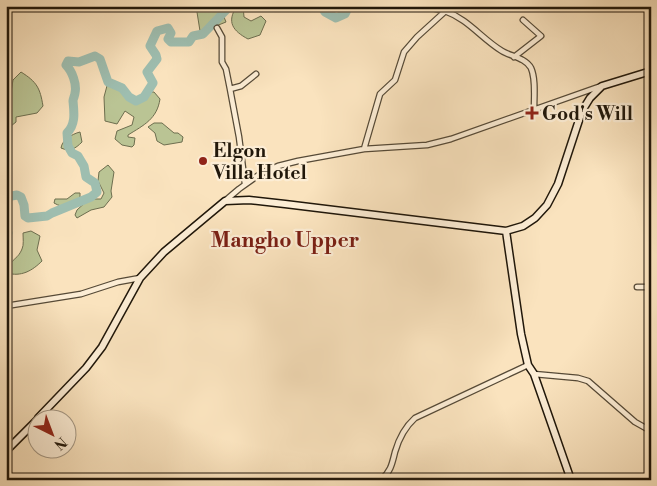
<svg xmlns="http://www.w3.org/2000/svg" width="657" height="486" viewBox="0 0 657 486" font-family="'Libre Bodoni',serif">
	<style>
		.green { fill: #bac494; stroke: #6d6e4f }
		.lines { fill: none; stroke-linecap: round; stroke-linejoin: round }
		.river { stroke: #9ebeb0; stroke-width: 9 }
		.street-casing { stroke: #564a37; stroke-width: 7 }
		.secondary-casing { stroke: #20170a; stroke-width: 9 }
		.street { stroke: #fcedd5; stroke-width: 4.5 }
		.secondary { stroke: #fcedd5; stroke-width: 6 }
		.poi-dot { fill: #8f2418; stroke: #fcedd5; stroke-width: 2 }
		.labels { text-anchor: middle; stroke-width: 4.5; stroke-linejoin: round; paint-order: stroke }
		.poi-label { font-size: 19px; font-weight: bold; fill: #20170a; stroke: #fcedd5; text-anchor: start }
		.quarter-label { font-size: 21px; font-weight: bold; fill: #7a1f14; stroke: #fcedd5 }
	</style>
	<rect width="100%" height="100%" fill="#fae3be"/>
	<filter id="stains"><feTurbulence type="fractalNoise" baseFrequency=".004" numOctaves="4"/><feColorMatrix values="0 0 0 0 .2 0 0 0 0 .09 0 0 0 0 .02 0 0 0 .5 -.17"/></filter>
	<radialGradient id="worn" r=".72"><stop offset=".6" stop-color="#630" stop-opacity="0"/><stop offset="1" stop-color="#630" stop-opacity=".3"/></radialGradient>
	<path class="green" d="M196 6H215L224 17 226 22 216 26 207 33 200 31Z
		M237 6H243L244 17 251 21 261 16 266 21 260 35 248 39C233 31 226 22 237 6Z
		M21 72C37 82 40 88 43 106L37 113 16 117V122L11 126 6 122V111H8L13 80Z
		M108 82 122 88 129 97 136 101 149 92H154L160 99C157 119 144 125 128 135V137L135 138 134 145 132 147 122 145 115 139 117 131 132 125 134 117 125 111 117 124 105 121 104 97Z
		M154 123H162L174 133H178L183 137 182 142 164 145 157 141 155 133 148 127Z
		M80 132 82 142C75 149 70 152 61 148 62 140 72 134 80 132Z
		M108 165 114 172 111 191 112 197 104 207 91 210 77 218 75 215 77 210 89 199H101L104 193 98 181 99 172Z
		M75 193H80V201C71 206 64 209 54 203L55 199H67Z
		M31 231 40 236 37 250 42 261C32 271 21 277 7 273 11 257 17 261 22 249 24 245 23 238 23 233Z"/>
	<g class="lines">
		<path class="river" d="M321 6 325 12 336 18 345 14 349 6
			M6 197 17 195 21 197 24 205 25 216 28 218 47 216 52 213 91 197 97 192 95 183 86 177 84 166 78 156 72 153 68 146 67 133C76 124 74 112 73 101 73 99 75 95 75 93 77 84 72 71 66 65L68 61 79 62 95 56 100 59 108 82 122 88 129 97 136 101 144 97 153 83 147 72 157 59 156 55 150 46 157 31 168 28 171 33 168 39 171 42H189L193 36 203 34 230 6
			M6 229 8 233 6 237"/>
		<g class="street-casing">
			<path id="street" d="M423 6C430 8 438 9 445 11 468 19 482 39 502 51 510 56 526 58 531 68 536 79 534 97 534 110
				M217 28 222 37V62L226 69 230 89
				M514 57 541 36 523 20
				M364 149 380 94 395 80 404 52 417 37 451 6
				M245 184 239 137 230 89 241 86 256 74
				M226 200 239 189 260 174 278 166 298 161 364 149 427 145 451 139 601 86
				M637 287H651
				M6 306 81 294 118 282 140 278
				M534 374 578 378 588 381 635 422 651 431
				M381 480C391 471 392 464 395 452 399 438 405 427 415 418L528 365"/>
		</g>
		<g class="secondary-casing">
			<path id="secondary" d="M506 231 521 334 528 365 534 374 571 480
				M38 418 86 368 102 347 140 278 164 252 225 201 249 200 285 204 506 231 523 226 535 218 547 205 558 184 582 111 590 98 602 86 651 71
				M6 451 38 419"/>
		</g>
		<use href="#street" class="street"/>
		<use href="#secondary" class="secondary"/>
	</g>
	<g class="poi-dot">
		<path d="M529.5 105.5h5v5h5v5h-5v5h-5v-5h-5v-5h5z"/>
		<circle cx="203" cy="161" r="5"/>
	</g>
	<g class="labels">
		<g class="poi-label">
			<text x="542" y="120">God's Will</text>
			<text x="213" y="157">Elgon<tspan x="213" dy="22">Villa Hotel</tspan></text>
		</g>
		<g class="quarter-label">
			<text x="285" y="247">Mangho Upper</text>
		</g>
	</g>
	<rect width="657" height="486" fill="none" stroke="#fae3be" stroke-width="25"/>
	<rect x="8" y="8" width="642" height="471" fill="none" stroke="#20170a" stroke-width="2.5"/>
	<rect x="12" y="12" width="632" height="461" fill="none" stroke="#20170a"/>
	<g transform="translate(52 434) rotate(138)"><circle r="24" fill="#fcedd5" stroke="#a49784"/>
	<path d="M0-4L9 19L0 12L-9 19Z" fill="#8f2418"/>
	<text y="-8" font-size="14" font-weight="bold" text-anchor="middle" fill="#20170a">N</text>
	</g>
	<rect width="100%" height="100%" filter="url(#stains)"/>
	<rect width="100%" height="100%" fill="url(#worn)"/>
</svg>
